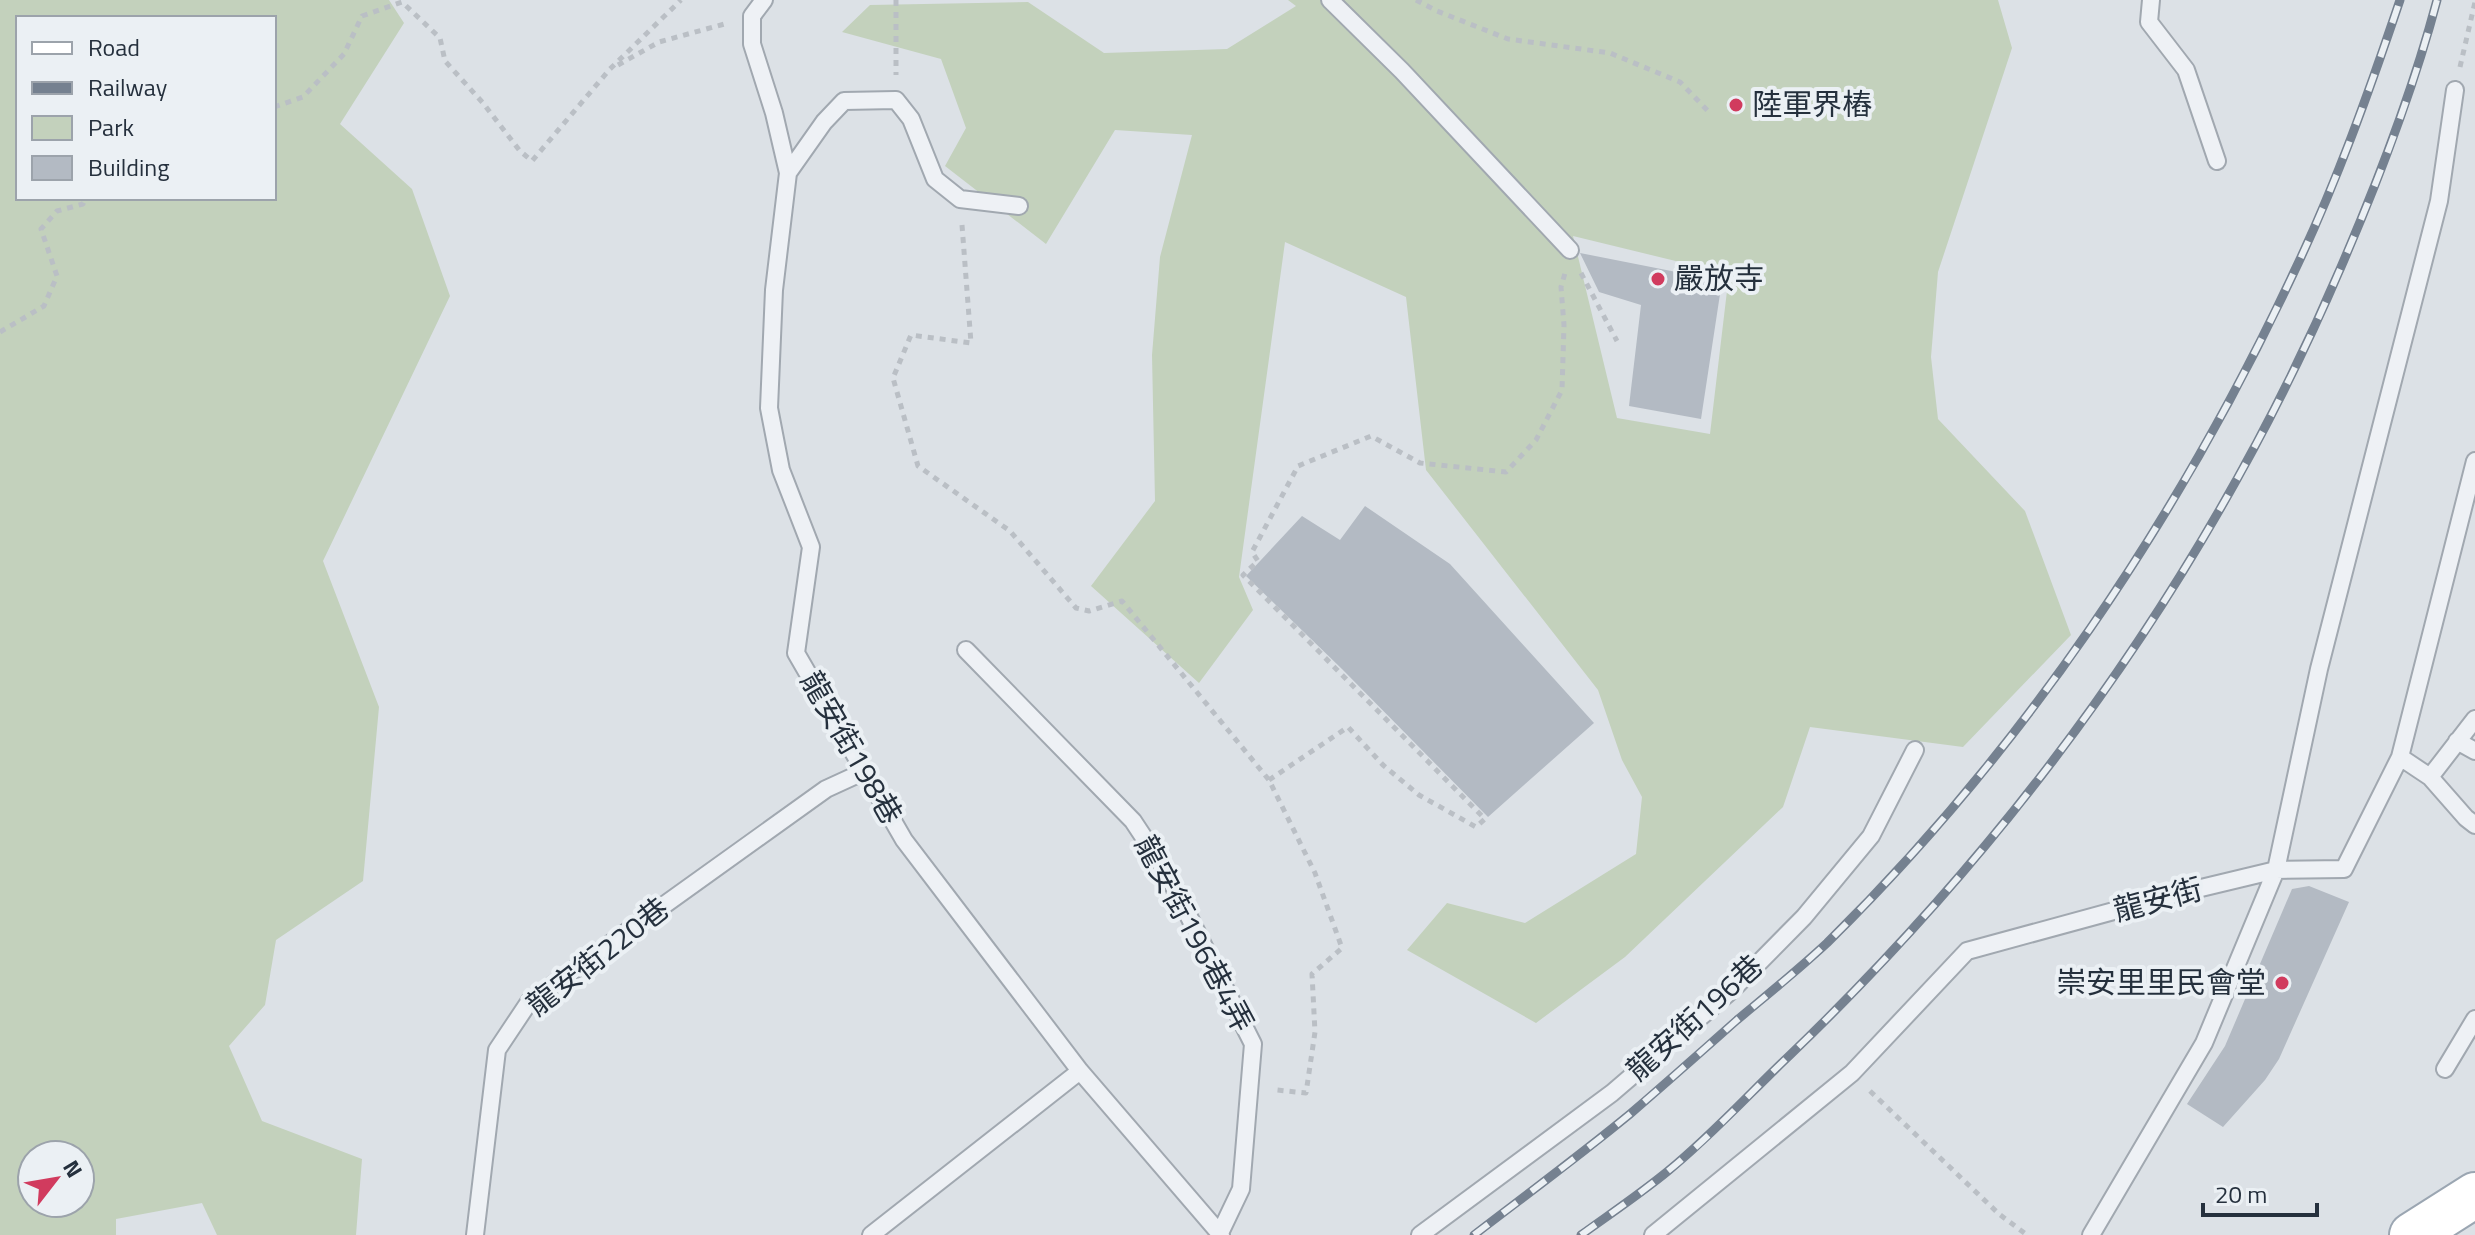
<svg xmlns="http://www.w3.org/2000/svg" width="2475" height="1235" viewBox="0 0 2475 1235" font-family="'Titillium Web','Noto Sans TC',sans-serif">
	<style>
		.green { fill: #c3d1bc; fill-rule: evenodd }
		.building { fill: #b3bac3 }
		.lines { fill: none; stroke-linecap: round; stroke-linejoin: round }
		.lane-casing { stroke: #a1a8b0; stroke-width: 20 }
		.primary-casing { stroke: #9ba6b2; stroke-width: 48 }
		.path { stroke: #babfc5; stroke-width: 5; stroke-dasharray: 6 6; stroke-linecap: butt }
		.lane { stroke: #eef1f5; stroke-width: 16 }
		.primary { stroke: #fff; stroke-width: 44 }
		.rail-casing { stroke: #758190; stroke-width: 9 }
		.rail { stroke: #ebf0f4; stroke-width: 6; stroke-dasharray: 18; stroke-linecap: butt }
		.poi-dot { fill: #d13b5e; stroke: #ebf0f4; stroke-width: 3 }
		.labels { text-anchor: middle; stroke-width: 8; stroke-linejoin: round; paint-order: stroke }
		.poi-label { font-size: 30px; fill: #25303d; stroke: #ebf0f4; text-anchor: start }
		.street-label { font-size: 30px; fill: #25303d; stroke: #ebf0f4 }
	</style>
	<rect width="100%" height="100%" fill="#dce1e6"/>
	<path class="green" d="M0 0H389L404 23 340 124 412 189 450 296 323 561 379 707 363 881 276 940 265 1005 229 1046 262 1121 362 1159 356 1235H217L202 1203 116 1219V1235H0ZM18 18H274V198H18ZM32 1155H80V1203H32Z
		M1288 0H1998L2012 48 1938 272 1931 357 1938 419 2025 511 2071 635 1963 747 1810 727 1783 807 1625 957 1536 1023 1407 950 1447 903 1525 923 1636 854 1642 797 1622 760 1598 690 1426 470 1406 297 1285 242 1239 577 1253 610 1199 683 1091 586 1155 501 1152 355 1160 257 1192 135 1115 130 1046 244 945 166 966 128 941 59 842 32 870 5 1028 2 1104 53 1227 49 1296 6ZM1573 236 1729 274 1710 434 1617 418Z"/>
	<path class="building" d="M1580 253 1722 281 1701 419 1629 406 1641 305 1599 292Z
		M1365 506 1450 564 1594 723 1488 817 1342 669 1246 576 1302 516 1340 540Z
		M2309 886 2349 902 2279 1059 2265 1080 2223 1127 2187 1104 2225 1046 2292 889Z"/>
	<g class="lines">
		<g class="lane-casing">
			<path id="lane" d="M764 0 752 16V44L774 113 788 173 774 290 769 408 781 470 811 547 796 653 904 840 1080 1071 1221 1235
				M1330 0 1402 71 1570 250
				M2151 0 2149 22 2186 70 2217 161
				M788 173 824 122 844 101 896 100 911 119 935 179 960 199 1019 206
				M966 650 1133 821 1166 871 1253 1044 1241 1189 1220 1233
				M2457 741 2475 751
				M2400 757 2430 777 2466 818 2475 825
				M2430 777 2475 719
				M2445 1069 2475 1019
				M475 1235 497 1050 529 1002 826 789 863 772
				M871 1235 1080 1071
				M1420 1235 1612 1093 1732 990 1804 917 1871 836 1915 750
				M1653 1235 1852 1073 1967 951 2176 894 2276 870 2344 869 2400 757 2475 461
				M2091 1235 2204 1043 2276 870 2319 669 2439 201 2455 90"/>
		</g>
		<g class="primary-casing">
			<path id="primary" d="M2412 1235 2475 1195"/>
		</g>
		<path class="path" d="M896 0V75
			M1416 0 1437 11 1508 39 1610 53 1680 82 1708 111
			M618 65 659 42 728 23
			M2460 67 2475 2
			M274 107 303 97 344 54 362 16 402 2 440 38 445 61 483 103 520 151 532 161 610 69 681 0
			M962 225 971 343 911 335 893 378 918 466 1010 531 1076 608 1089 611 1122 601 1269 780 1315 873 1342 948 1312 974 1315 1032 1306 1093 1277 1090
			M1581 273 1617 341
			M0 332 44 306 57 276 41 229 57 211 83 204 86 198
			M1269 780 1348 727 1383 765 1419 795 1476 827 1485 819 1243 575 1258 561 1252 552 1298 466 1371 436 1420 463 1506 472 1536 440 1562 390 1564 325 1561 287 1565 273
			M1870 1091 1999 1214 2027 1235"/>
		<use href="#lane" class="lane"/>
		<use href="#primary" class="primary"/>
		<g class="rail-casing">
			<path id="rail" d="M1474 1235C1526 1195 1579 1156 1630 1114 1666 1083 1701 1052 1737 1020 1767 995 1798 970 1827 943 2022 751 2178 520 2294 272 2336 184 2369 92 2400 0
				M1581 1235C1610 1214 1640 1194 1668 1171 1711 1136 1750 1093 1790 1055 2025 829 2212 568 2341 267 2378 181 2413 91 2437 0"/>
		</g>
		<use href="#rail" class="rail"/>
	</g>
	<g class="poi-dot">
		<circle cx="1736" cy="105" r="8"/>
		<circle cx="1658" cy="279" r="8"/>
		<circle cx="2282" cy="983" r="8"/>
	</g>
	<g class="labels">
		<g class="poi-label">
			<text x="1752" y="115">陸軍界樁</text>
			<text x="1674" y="289">嚴放寺</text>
			<text x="2266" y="993" text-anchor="end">崇安里里民會堂</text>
		</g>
		<g class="street-label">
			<text transform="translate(851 748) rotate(60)" y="10">龍安街198巷</text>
			<text transform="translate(2158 900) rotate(-15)" y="10">龍安街</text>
			<text transform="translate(1194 934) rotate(62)" y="10">龍安街196巷4弄</text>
			<text transform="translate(598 957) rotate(-38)" y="10">龍安街220巷</text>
			<text transform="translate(1695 1018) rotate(-42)" y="10">龍安街196巷</text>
		</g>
	</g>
	<rect x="16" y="16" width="260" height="184" fill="#ebf0f4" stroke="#9ca3ab" stroke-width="2"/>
	<rect x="32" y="42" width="40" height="12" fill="#ffffff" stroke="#9ca3ab" stroke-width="2"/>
	<text x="88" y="56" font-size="24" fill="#25303d">Road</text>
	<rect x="32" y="82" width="40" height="12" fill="#758190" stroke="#9ca3ab" stroke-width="2"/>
	<text x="88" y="96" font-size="24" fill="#25303d">Railway</text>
	<rect x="32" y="116" width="40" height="24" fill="#c3d1bc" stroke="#9ca3ab" stroke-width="2"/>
	<text x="88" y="136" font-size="24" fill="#25303d">Park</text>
	<rect x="32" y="156" width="40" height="24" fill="#b3bac3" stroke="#9ca3ab" stroke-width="2"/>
	<text x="88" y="176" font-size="24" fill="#25303d">Building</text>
	<g transform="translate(56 1179) rotate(59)"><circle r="38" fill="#ebf0f4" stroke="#9ca3ab" stroke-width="2"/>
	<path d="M0-6L14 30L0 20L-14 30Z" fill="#d13b5e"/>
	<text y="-12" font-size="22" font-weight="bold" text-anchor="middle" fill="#25303d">N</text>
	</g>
	<path d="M2203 1203v12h114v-12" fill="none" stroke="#25303d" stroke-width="4"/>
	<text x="2215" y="1203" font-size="24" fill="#25303d" stroke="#ebf0f4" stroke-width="6" paint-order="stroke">20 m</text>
</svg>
